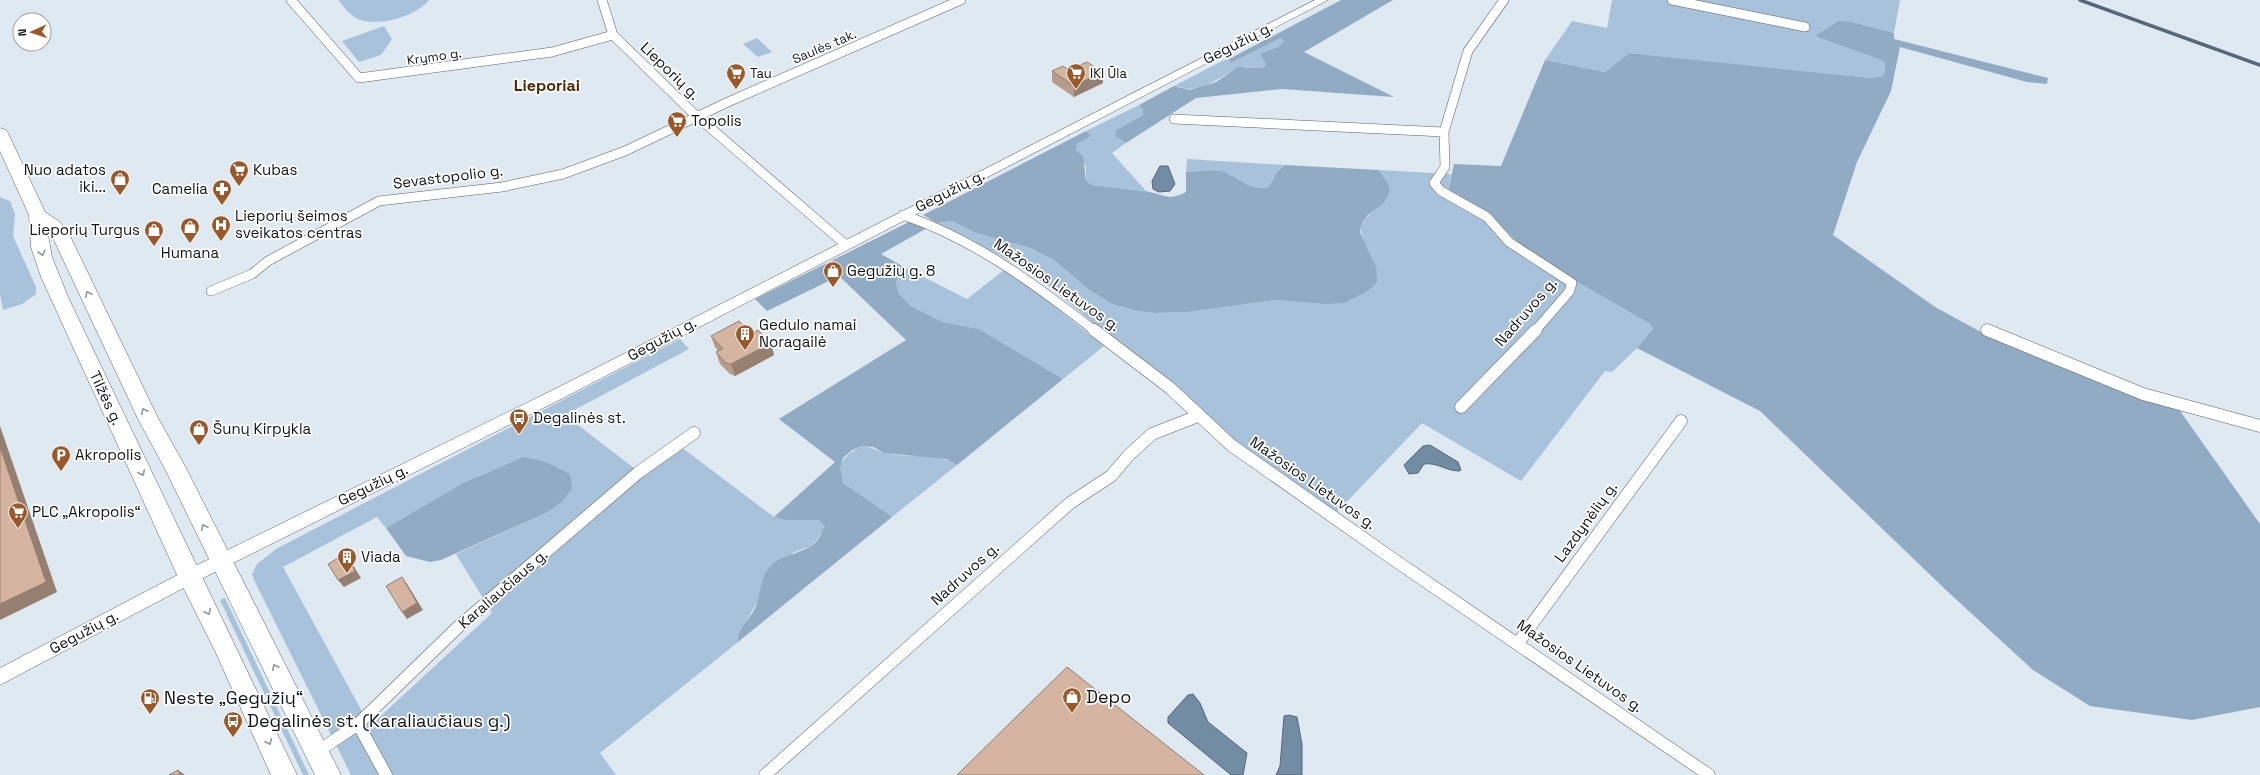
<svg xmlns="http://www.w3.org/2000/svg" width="2260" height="775" viewBox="0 0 2260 775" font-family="'Space Grotesk',sans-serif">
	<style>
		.green { fill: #a7c2da; fill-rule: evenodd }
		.forest { fill: #90abc3 }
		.water { fill: #728ca3; stroke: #556879 }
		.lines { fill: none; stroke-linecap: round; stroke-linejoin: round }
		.stream { stroke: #556879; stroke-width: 3.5 }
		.street-far1-casing { stroke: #5a626a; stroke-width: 10 }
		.street-casing { stroke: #5a626a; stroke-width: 13 }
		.secondary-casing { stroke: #5a626a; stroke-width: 1 }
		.highway-casing { stroke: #5a626a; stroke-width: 1 }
		.street-far1 { stroke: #fff; stroke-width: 9 }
		.street { stroke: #fff; stroke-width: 12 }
		.secondary { fill: #fff; fill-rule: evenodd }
		.highway { fill: #fff; fill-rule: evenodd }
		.wall { fill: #b79c8b }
		.shaded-wall { fill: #957f71 }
		.building { fill: #d5b5a2; stroke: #957f71 }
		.oneway { stroke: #949597 }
		.labels { text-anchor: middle; stroke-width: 3.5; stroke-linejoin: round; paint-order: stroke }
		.far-street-label { font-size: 13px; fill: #111417; stroke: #fff }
		.far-poi-label { font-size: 13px; fill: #111417; stroke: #fff; text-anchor: start }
		.street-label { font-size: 15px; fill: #111417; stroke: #fff }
		.poi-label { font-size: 15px; fill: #111417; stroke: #fff; text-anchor: start }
		.far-district-label { font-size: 16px; font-weight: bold; fill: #502400; stroke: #fff }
		.near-poi-label { font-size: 18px; fill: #111417; stroke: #fff; text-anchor: start }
	</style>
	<rect width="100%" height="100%" fill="#dfe9f2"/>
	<path class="green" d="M338 0H429C416 17 371 30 353 16 347 12 343 5 338 0Z
		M1612 0H1900L1894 33 1854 22 1816 35 1817 37 1881 60 1885 63 1884 76 1871 78 1629 53 1605 72 1545 60 1572 21 1607 28Z
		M384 26 392 39 381 55 359 62 342 41Z
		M757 38 772 52 758 57 743 44Z
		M1281 38 1285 41 1278 47 1261 54 1266 64 1263 68C1257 69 1252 66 1245 67 1227 70 1214 86 1192 89 1187 90 1180 86 1174 86L1230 57 1231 63Z
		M1139 105 1143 110V115L1116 130 1115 136 1126 143 1112 153 1146 191 1092 185 1086 181V167L1076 151 1077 144 1090 136 1086 131Z
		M1187 159 1285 165 1276 173 1269 187C1246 192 1239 174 1219 171 1208 170 1197 171 1186 172Z
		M1379 170 1451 174 1448 191 1484 210 1519 243 1642 318 1649 323 1653 329 1637 348 1612 372 1605 371 1521 481 1422 423 1337 512 1247 451 1050 287 1016 264 937 223 952 221 976 233 1030 248 1054 260 1088 289 1112 304 1137 311 1155 313 1188 312 1275 300 1324 304 1376 266C1362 231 1348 229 1384 203L1387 182Z
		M0 195 1 198 10 201 15 214 13 236 36 287V294L22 304 3 310 0 294Z
		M902 266 967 299 1004 270 1041 296 1104 346 1063 379 979 329 943 322 911 306 899 294 896 282Z
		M680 339 689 349 565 415 639 472 677 444 774 517 785 520H819L826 526 816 541 809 547 794 552 763 583 759 599 742 628 738 637V642L600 753 616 775H351L255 582 252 574 257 564 276 549ZM523 457 561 503 548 512 456 554 492 613 370 726 283 567 377 517 386 528 463 483Z
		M862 446C873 447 876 451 886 453 911 459 934 451 957 465L892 517C883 511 848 489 843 482 833 465 848 452 862 446Z
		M225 598 309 775H303L220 600Z"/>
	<path class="forest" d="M1341 0H1393L1304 52 1394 97 1282 89 1196 98 1126 143 1115 136 1116 130 1143 115V110L1139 105 1174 86 1190 90 1216 82 1238 67 1263 68 1266 64 1260 54 1278 47 1284 41 1281 38 1231 63 1229 59Z
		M1839 21 1853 22 1894 33V39L2048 78 2047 84 2027 82 1900 47 1891 91 1857 162 1833 235 1935 307 1981 332 2178 408 2260 524V707L2192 720 2090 706 2033 670 1947 591 1760 411 1637 348 1653 329 1649 323 1559 271 1519 243 1484 210 1448 191 1454 164 1501 166 1545 60 1605 72 1629 53 1871 78 1884 76 1885 63 1881 60 1817 37 1816 35Z
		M1086 131 1091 136 1077 144 1076 150 1083 156 1086 181 1092 185C1109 187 1127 189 1144 191 1161 193 1168 202 1186 192V172C1198 171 1210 169 1221 171 1239 176 1249 192 1269 187L1276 173 1285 165 1379 170 1387 182 1390 190 1384 203 1368 215 1362 223 1360 232 1376 266 1377 282 1368 291 1344 303 1324 304 1275 300 1188 312 1155 313 1137 311 1112 304 1088 289 1054 260 1030 248 976 233 952 221 937 223 923 215Z
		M909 222 929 227 881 254 902 266 896 282 899 294 911 306 943 322 979 329 1063 379 957 465 946 459 884 453 873 447 862 446 852 450 843 458 840 469 843 483 892 517 738 642C737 630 747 621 753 612 761 599 759 581 768 569 781 553 802 555 816 542 820 538 822 531 825 526L819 520H785L774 517 835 462 779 419 906 340 839 276 767 311 755 299Z
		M523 457 546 462 570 474 572 489 561 503 548 512 441 560 430 562 406 556 386 528 463 483Z"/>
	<path class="water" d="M1160 166H1168L1175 184 1170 191 1159 192 1153 189 1152 181Z
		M1430 445 1458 462 1461 470 1459 471C1446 471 1437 462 1424 464L1418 473 1409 474 1404 465 1423 446Z
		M1193 694 1200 703 1208 722 1247 753 1243 775H1231L1168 723V717L1188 695Z
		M1289 715 1297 717 1302 744V775H1276L1280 766 1284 716Z"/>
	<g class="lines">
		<path class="stream" d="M2080 0 2260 65"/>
		<g class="street-far1-casing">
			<path id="street-far1" d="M291 0 359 78 552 52 613 35
				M602 0 613 35 692 112 846 245
				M1504 0 1468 51 1444 132 1445 167 1434 183 1441 191 1487 217 1509 242 1572 283 1569 292 1535 331
				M1672 0 1805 27
				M1174 119 1444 132
				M903 215C974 239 1036 285 1095 331
				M211 291 252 274 268 261 379 201 502 187 563 174 625 151 728 102 961 0
				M1987 330 1988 331"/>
		</g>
		<g class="street-casing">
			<path id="street" d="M1094 330 1170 388 1231 445 1393 559 1709 775
				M1987 330 2143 394 2260 426
				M1461 407 1536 330
				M1518 643 1681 421
				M358 724 386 775
				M317 752 358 724 457 628 639 472 694 433
				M765 775 1070 503 1111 476 1129 455 1152 434 1198 416"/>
		</g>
		<g class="secondary-casing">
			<path id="secondary" d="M1315 0H1328L567 396 195 582 0 685V668L183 572 557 388Z"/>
		</g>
		<g class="highway-casing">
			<path id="highway" d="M0 128 6 130 8 133 45 212 60 222 71 238 158 418 186 468 341 775H315L165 469 138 419 53 238 47 229 52 257 68 297 297 775H271L215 651 178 577 41 277 31 247 29 215 0 151Z"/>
		</g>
		<use href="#street-far1" class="street-far1"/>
		<use href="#street" class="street"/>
		<use href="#secondary" class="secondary"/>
		<use href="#highway" class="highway"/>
	</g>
	<path class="wall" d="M1069 70 1102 72 1103 83 1074 97 1052 82V71Z
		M751 334 771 343 774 355 735 376 730 374 720 364 716 352 718 351 715 347 711 336Z"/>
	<path class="shaded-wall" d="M1102 72 1103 83 1074 97V86Z
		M771 343 774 355 735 376 731 364Z
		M0 426 57 592 0 620Z
		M345 554 351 562 361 578 344 587 338 580Z
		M402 577 407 584 423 610 407 619 402 612Z
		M178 770 185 775H180Z"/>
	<path class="building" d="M1087 62 1102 72 1074 86 1052 71 1063 66 1069 70Z
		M739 321 751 334 758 330 771 343 731 364 726 363 716 352 723 349 711 336Z
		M0 447 46 582 0 604Z
		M345 554 355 571 338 580 328 564Z
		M402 577 417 603 402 612 386 586Z
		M1067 667 1204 775H957Z
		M178 770 180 775H169Z"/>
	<defs><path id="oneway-chevron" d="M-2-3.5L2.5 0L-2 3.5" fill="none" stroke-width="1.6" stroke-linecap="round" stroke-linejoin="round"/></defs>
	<g class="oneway">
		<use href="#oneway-chevron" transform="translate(42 253) rotate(76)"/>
		<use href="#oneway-chevron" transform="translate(88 294) rotate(-116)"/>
		<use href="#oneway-chevron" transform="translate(144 411) rotate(-116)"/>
		<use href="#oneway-chevron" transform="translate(142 473) rotate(65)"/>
		<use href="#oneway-chevron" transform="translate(204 527) rotate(-116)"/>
		<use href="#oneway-chevron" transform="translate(208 612) rotate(64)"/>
		<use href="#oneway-chevron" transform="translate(275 667) rotate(-116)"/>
		<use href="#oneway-chevron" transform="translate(269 742) rotate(65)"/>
	</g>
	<defs>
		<g id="supermarket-pin" transform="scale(1)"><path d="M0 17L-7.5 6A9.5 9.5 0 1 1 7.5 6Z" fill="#9c5829" stroke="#fff"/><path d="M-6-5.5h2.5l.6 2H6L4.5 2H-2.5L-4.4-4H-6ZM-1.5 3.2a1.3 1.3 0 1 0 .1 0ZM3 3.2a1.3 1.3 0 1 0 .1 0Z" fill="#fff"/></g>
		<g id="shop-pin" transform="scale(1)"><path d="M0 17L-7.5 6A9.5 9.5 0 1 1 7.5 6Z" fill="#9c5829" stroke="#fff"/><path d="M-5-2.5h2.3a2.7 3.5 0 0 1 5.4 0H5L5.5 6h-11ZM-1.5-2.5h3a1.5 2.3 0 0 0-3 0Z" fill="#fff"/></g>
		<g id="pharmacy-pin" transform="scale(1)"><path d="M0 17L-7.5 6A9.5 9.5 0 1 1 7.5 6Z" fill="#9c5829" stroke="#fff"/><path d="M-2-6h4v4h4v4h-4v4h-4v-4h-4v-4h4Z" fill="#fff"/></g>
		<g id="hospital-pin" transform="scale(1)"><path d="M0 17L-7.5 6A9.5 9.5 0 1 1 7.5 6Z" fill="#9c5829" stroke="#fff"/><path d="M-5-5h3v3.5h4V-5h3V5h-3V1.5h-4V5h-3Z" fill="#fff"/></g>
		<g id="building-pin" transform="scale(1)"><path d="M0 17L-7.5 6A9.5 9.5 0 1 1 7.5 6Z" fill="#9c5829" stroke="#fff"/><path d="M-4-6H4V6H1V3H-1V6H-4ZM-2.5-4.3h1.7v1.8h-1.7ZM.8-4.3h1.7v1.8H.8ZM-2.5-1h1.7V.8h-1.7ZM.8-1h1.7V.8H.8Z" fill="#fff"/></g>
		<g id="bus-pin" transform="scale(1)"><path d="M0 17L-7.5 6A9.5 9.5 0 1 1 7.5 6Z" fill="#9c5829" stroke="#fff"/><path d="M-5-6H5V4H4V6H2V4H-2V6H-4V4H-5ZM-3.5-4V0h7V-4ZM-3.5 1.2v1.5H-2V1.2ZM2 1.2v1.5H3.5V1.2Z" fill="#fff"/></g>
		<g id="parking-pin" transform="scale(1)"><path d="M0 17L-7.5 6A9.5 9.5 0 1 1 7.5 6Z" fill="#9c5829" stroke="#fff"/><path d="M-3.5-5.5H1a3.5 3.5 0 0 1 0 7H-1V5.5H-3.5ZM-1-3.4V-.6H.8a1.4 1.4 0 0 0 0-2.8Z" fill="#fff"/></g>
		<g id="fuel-pin" transform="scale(1)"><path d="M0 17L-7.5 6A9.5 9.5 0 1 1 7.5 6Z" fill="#9c5829" stroke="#fff"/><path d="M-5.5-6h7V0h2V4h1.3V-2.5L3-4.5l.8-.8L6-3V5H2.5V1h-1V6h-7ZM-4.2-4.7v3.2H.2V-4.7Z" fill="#fff"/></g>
	</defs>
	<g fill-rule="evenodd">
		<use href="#supermarket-pin" x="736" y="73"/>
		<use href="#supermarket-pin" x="1076" y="73"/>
		<use href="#supermarket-pin" x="677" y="121"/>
		<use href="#supermarket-pin" x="239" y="170"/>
		<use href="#shop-pin" x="120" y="179"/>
		<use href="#pharmacy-pin" x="222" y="189"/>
		<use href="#hospital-pin" x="221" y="225"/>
		<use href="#shop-pin" x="190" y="227"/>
		<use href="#shop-pin" x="154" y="230"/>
		<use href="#shop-pin" x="833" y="271"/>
		<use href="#building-pin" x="745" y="334"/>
		<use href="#bus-pin" x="519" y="418"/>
		<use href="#shop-pin" x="199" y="429"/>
		<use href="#parking-pin" x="61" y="455"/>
		<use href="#supermarket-pin" x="18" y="512"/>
		<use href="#building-pin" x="347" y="557"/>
		<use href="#shop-pin" x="1072" y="697"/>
		<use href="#fuel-pin" x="150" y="698"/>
		<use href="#bus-pin" x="233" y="721"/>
	</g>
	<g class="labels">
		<g class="far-street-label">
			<text transform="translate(824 46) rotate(-23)" y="5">Saulės tak.</text>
			<text transform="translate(434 56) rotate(-8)" y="5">Krymo g.</text>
		</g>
		<g class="far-poi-label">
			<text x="750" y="78">Tau</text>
			<text x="1090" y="78">IKI Ūla</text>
		</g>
		<g class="street-label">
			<text transform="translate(1238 43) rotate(-27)" y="5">Gegužių g.</text>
			<text transform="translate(670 71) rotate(44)" y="5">Lieporių g.</text>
			<text transform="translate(448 177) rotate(-7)" y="5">Sevastopolio g.</text>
			<text transform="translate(950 191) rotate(-27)" y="5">Gegužių g.</text>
			<text transform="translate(1057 285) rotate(35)" y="5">Mažosios Lietuvos g.</text>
			<text transform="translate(1526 312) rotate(-49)" y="5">Nadruvos g.</text>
			<text transform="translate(662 339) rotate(-28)" y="5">Gegužių g.</text>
			<text transform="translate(106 398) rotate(65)" y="5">Tilžės g.</text>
			<text transform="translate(1313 483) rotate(35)" y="5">Mažosios Lietuvos g.</text>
			<text transform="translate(373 485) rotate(-26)" y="5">Gegužių g.</text>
			<text transform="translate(1586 522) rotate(-54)" y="5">Lazdynėlių g.</text>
			<text transform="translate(965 574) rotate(-42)" y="5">Nadruvos g.</text>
			<text transform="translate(503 589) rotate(-41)" y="5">Karaliaučiaus g.</text>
			<text transform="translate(84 632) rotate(-28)" y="5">Gegužių g.</text>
			<text transform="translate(1580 666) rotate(35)" y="5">Mažosios Lietuvos g.</text>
		</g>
		<g class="poi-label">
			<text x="691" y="126">Topolis</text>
			<text x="106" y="175" text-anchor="end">Nuo adatos<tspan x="106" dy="17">iki...</tspan></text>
			<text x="253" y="175">Kubas</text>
			<text x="208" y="194" text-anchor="end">Camelia</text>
			<text x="235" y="221">Lieporių šeimos<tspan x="235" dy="17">sveikatos centras</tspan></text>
			<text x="140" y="235" text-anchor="end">Lieporių Turgus</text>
			<text x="190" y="258" text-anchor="middle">Humana</text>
			<text x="847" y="276">Gegužių g. 8</text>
			<text x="759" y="330">Gedulo namai<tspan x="759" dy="17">Noragailė</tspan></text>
			<text x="533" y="423">Degalinės st.</text>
			<text x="213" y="434">Šunų Kirpykla</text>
			<text x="75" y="460">Akropolis</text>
			<text x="32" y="517">PLC „Akropolis“</text>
			<text x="361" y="562">Viada</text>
		</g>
		<g class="far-district-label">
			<text x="547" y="91">Lieporiai</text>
		</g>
		<g class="near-poi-label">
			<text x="1086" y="703">Depo</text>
			<text x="164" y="704">Neste „Gegužių“</text>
			<text x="247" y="727">Degalinės st. (Karaliaučiaus g.)</text>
		</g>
	</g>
	<g transform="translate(32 32) rotate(267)"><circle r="19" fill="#ffffff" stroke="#a0a1a2"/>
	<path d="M0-3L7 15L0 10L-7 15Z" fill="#9c5829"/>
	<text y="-6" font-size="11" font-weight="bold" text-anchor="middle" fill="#111417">N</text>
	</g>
</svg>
